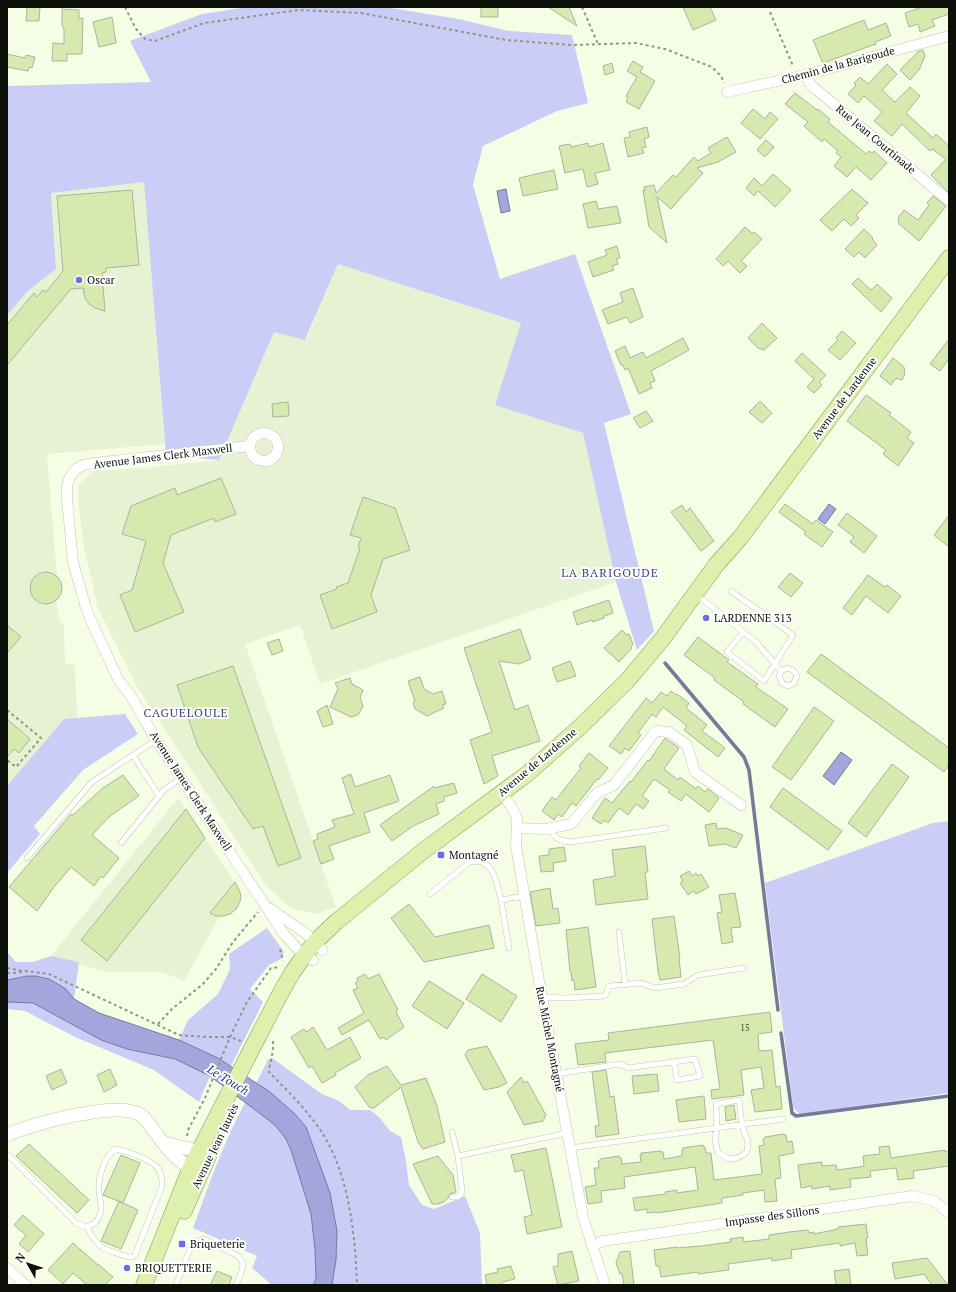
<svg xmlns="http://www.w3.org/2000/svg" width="956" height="1292" viewBox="0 0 956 1292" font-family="'PT Serif',serif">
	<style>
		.built { fill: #e7f2d3 }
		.green { fill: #cacdf5 }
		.water { fill: #a2a6dc; stroke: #75799c }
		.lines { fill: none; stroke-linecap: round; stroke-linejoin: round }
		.stream { stroke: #75799c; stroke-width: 3.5 }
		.building { fill: #d6e9af; stroke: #acb39d }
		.service-casing { stroke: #c0c9b1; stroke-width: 6 }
		.minor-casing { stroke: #c0c9b1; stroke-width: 11 }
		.tertiary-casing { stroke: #c0c9b1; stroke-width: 14 }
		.primary-casing { stroke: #859b51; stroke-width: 17 }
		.path { stroke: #909785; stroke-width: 2; stroke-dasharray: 3 3; stroke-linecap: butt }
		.service { stroke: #fff; stroke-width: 5 }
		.minor { stroke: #fff; stroke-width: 10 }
		.tertiary { stroke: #fff; stroke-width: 13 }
		.primary { stroke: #ddf0ae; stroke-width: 16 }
		.poi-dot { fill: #706ae4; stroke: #fff; stroke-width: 1.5 }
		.labels { text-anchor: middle; stroke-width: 4; stroke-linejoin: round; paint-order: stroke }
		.number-label { font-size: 9px; fill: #3f4632 }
		.street-label { font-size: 11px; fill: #0d1008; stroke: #fff }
		.poi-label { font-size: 11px; fill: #0d1008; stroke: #fff; text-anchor: start }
		.neighbourhood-label { font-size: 12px; letter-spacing: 1px; fill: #42417e; stroke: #fff }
		.water-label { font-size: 12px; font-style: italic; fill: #363374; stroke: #fff }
	</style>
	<rect width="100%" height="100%" fill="#f5fee5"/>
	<path class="built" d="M144 181 165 444 47 454 57 577 61 582 62 589 60 595 56 601 60 623 64 624 65 664H75L77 718 64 719 7 786V315L28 291 56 269 51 193Z
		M338 264 522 324 495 405 583 433 616 582 320 684 300 625 245 644 336 907 316 914 290 908 265 884 136 685 98 608 84 547 78 500 79 484 94 471 143 468 219 460 274 331 306 340Z
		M178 798 225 867 240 892V902L236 909 228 915 220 916 184 981 162 972H106L51 956Z"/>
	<path class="green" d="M249 7H385L458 19 509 31 572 35 588 103 557 111 483 146 473 185 500 279 575 254 631 414 604 423 654 631 637 650 616 582 583 433 495 405 521 323 338 264 305 340 274 332 219 460 166 455 144 182 51 193 56 269 28 291 7 315V86L151 82 130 41 202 14Z
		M125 714 138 734 83 770 34 826 40 834 7 873V786L64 719Z
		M949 821V1093L802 1114C797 1113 795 1110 793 1106L765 883 933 823Z
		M267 928 284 952 281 959 269 965 250 989 263 1002 231 1066 218 1058 179 1040 188 1020 218 994 230 969 229 954Z
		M7 952 16 962H33L51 956 79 962 74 999C61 985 46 973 26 976 19 977 13 979 7 980Z
		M7 1002 33 1003 101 1040 127 1049 175 1059 210 1076 199 1102 154 1070 75 1037 25 1011 7 1009Z
		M272 1058 322 1094 339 1101 350 1110H370L379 1117 390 1131 401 1137 406 1161 409 1185 422 1205 434 1209 465 1196 480 1233 482 1285H332L336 1260 270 1092 256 1083 268 1060Z
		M245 1103 275 1125 286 1139 291 1150 311 1214 315 1249 316 1279 313 1285H272L252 1268 257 1256 193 1228C209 1185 223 1143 245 1103Z"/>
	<path class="water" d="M506 189 510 211 501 213 497 191Z
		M829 504 836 509 825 524 818 519Z
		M841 752 852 760 834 785 823 776Z
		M27 976H36L49 979 66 989 74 999 99 1013 179 1040 218 1058 270 1092 294 1113 306 1127 330 1193 337 1231 336 1260 332 1285H313L316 1279 315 1249 311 1214 291 1150 286 1139 275 1125 210 1076 175 1059 127 1049 101 1040 33 1003 7 1002V980Z"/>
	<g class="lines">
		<path class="stream" d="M665 663 744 757 749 770 778 1010
			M781 1033 792 1113 796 1116 949 1096"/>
	</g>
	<path class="building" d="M27 7H40L39 21H26Z
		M481 7H498V17H481Z
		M548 7H569L577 26Z
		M683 7H710L716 20 693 30Z
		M922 7H949V14L932 20 935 26 920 32 918 24 909 27 905 13Z
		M62 9 79 10V19L83 18 82 54H67V61H52L53 43 64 44V29L62 25Z
		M112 17 116 43 99 47 93 22Z
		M864 20 868 30 886 23 891 36 875 42 876 44 823 63 813 40Z
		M923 50 925 56 919 70 910 80 900 70 919 51Z
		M7 54 25 58 26 55 35 57 32 68 29 67 28 71 7 67Z
		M633 61 643 67 640 72 655 81 639 109 626 102 628 97 626 96 637 77 627 71Z
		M612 63 614 72 605 75 603 66Z
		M887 64 897 74 882 90 895 102 910 87 920 96 906 113 933 138 936 134 949 146V193L931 175 946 159 932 149 930 151 902 124 892 136 874 121 882 112 864 96 858 103 848 94 856 85 854 83 860 77 868 84Z
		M795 93 817 110 818 109 830 119 828 122 866 154 869 151 872 153 874 151 887 163 871 180 856 167 847 177 834 166 841 157 836 153 838 151 824 139 822 142 804 126 808 122 785 104Z
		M753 109 765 119 770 112 778 119 760 139 741 123Z
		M647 127 649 137 644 139 646 147 642 148 644 153 628 157 624 138 630 137 629 132Z
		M727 137 736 152 718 162 697 168 703 173 671 209 657 197 667 243 649 227 643 190H645L644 187 654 185 656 193 673 175 676 177 694 157 698 161 711 153 708 148Z
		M766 140 774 147 765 157 757 150Z
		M588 143 589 147 603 143 610 170 595 173 598 184 587 187 583 169 565 173 559 146 570 144 571 147Z
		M554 170 558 189 523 196 519 178Z
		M773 174 791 190 775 207 758 191 754 196 746 188 754 178 762 186Z
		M852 189 868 203 856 215 859 218 851 226 844 219 832 231 820 220Z
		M132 190 139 265 106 268V272L102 273 105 311 95 308 89 304 85 298 83 288 71 289 7 365V325L34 293 37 297 43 290 46 292 63 271 57 196Z
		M933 196 946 206 919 241 899 224 898 218 904 210 918 220 929 205 927 203Z
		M596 201 598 209 617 206 621 223 588 228 583 204Z
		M745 227 752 233 754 232 762 239 741 261 747 266 740 273 728 261 723 266 716 259Z
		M864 229 873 238 872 239 877 245 865 258 859 252 854 257 845 249Z
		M617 246 620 258 616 259 618 264 612 266 614 270 593 277 588 262 607 255 605 250Z
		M858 278 871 290 877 284 892 298 881 312 852 284Z
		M633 288 643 317 630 323 627 317 608 324 602 310 623 302 620 293Z
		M762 323 777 338 764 350 758 348 748 338Z
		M842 331 856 343 840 360 828 350 838 340 836 338Z
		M683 338 689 350 651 371 655 381 650 383 652 388 639 394 628 368 625 370 623 365H621L615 351 625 346 630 358 643 352 646 358Z
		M949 339V359L940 371 930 364Z
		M802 353 826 375 819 382 822 385 814 393 807 387 814 379 795 361Z
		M893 358 904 367 905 374 902 380 896 378 891 385 880 376Z
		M866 395 891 413 889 415 911 432 907 438 914 443 898 466 883 454 886 450 847 421Z
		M760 401 772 413 762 423 749 412Z
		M288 402 289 416 273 417 272 404Z
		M646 411 653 421 640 428 633 418Z
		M221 478 236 514 215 522 214 518 171 535 163 563 184 612 135 632 120 595 132 590 146 541 122 534 131 506 175 488 177 495Z
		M363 497 395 508 410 550 383 559 371 595 377 612 332 629 320 595 337 589 336 587 348 583 360 548 358 547 361 538 350 535Z
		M785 504 813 524 816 520 833 532 822 547 804 534 806 532 779 512Z
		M682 505 686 512 690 508 714 541 701 551 671 512Z
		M847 513 877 536 864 553 850 542 854 537 838 525Z
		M949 515V547L934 535Z
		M30 588a16 16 0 1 1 32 0a16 16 0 1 1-32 0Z
		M790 573 803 583 791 597 778 587Z
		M868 575 885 587 887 585 901 596 888 613 866 596 852 615 843 608Z
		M609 600 613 613 604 616V618L593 622 592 620 577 625 573 612Z
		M7 625 21 637 7 653Z
		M520 629 531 659 519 664 499 661 515 710 528 705 540 741 492 756 498 776 484 784 470 740 492 732 464 648Z
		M622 630 627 635 629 634 633 644 631 647 632 648 619 662 604 648Z
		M698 637 729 660 727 662 758 684 756 687 788 709 775 727 743 704 744 702 714 680 715 678 684 655Z
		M279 639 283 651 272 655 267 643Z
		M821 654 949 748V765L944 772 807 672Z
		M570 661 576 676 557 682 552 668Z
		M233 666 301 858 278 866 263 826 253 829 198 747 177 685Z
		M420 677 424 689 433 694 442 691 446 704 442 705 444 708 427 716 415 709 413 702 415 701 408 681Z
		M350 678 352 684 363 690 360 698 363 706 358 715 351 717 330 707 338 689 335 683Z
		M671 691 676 695 677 694 689 703 686 708 707 725 702 731 725 748 718 757 684 730 687 726 663 707 656 717 652 714 638 733 641 735 629 751 625 748 621 754 609 746 646 698 652 703 661 692 667 696Z
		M327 705 333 724 323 727 317 711Z
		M814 707 834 721 791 780 772 767Z
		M7 719 30 739 19 753 14 749 7 757Z
		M665 738 679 748 664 769 678 780 680 777 696 789 698 786 705 792 708 789 719 798 709 812 686 794 681 801 668 792 670 790 654 779 642 796 649 801 643 809 636 804 628 815 619 808 608 823 604 820 601 824 592 818 605 798 612 803 630 781 631 782 648 760 649 761Z
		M589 753 608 768 598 780 597 779 576 806 572 803 562 817 558 814 554 820 542 811 552 797 556 800 581 768 579 766Z
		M892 764 909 777 866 837 848 823Z
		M351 774 355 787 390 775 399 801 364 813 370 832 329 846 334 859 321 864 313 841 318 839 317 834 335 827 332 820 354 814 342 778Z
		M123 775 139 796 110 816 92 835 119 858 103 878 101 876 94 886 71 867 54 887 37 911 9 887 71 814 73 815 103 788Z
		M454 783 457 793 444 797V801L436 804 439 814 413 826 392 841 380 825 434 786V788Z
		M783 788 842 831 828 850 770 807Z
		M186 809 205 838 107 961 81 940Z
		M716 823 717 829 726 828 743 835 736 848 725 844 709 846 705 825Z
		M645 846 648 872H645L648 899 596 905 593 880 615 876 612 850Z
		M564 847 566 861 553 863 554 871 541 872 539 856 549 855V849Z
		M689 871 692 876 696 873 698 876 701 874 709 887 696 894 694 891 688 895 680 883 683 881 680 876Z
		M235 882 240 892 241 896 240 902 236 909 230 914 224 916H216L210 913Z
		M550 888 553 909 558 908 560 923 536 926 530 892Z
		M735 893 741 927 731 928 733 942 722 944 717 913 722 912 719 895Z
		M409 904 435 937 489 925 494 948 424 962 391 918Z
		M674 916 680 958H679L681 977 660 980 658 971 652 919Z
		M588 927 596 987 575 990 574 980 572 981 571 972H570L566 930Z
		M365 974 368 979 379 974 398 1010 396 1012 404 1027 386 1040 384 1037 380 1039 369 1020 342 1035 338 1028 364 1013 353 990 358 988 355 983 358 981 357 978Z
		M482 974 517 996 501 1022 466 999Z
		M429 981 464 1003 447 1029 412 1006Z
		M770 1012 772 1032 758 1034 759 1051 772 1050 776 1087 780 1086 782 1109 755 1112 751 1090 764 1088 761 1067 741 1070 744 1095 712 1099 711 1090 720 1089 713 1040 605 1053 606 1062 578 1065 575 1044 609 1040 608 1033Z
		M313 1027 327 1050 350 1037 361 1058 335 1073 336 1075 322 1083 312 1066 309 1068 291 1037 304 1029 306 1032Z
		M487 1046 507 1083 499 1087 484 1090 465 1055 468 1050Z
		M387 1066 401 1085 426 1078 437 1106 445 1142 423 1149 418 1142 401 1087 374 1108H370L355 1087 368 1075Z
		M61 1069 67 1083 52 1090 46 1076Z
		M110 1069 117 1085 104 1092 97 1075Z
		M606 1070 610 1097 614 1096 619 1134 596 1137 595 1126H599L592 1072Z
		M657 1074 659 1091 634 1094 632 1076Z
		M521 1077 524 1083 527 1081 546 1115 543 1121 524 1125 507 1092Z
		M704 1096 706 1119 679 1122 676 1100Z
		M734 1105 736 1119 726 1121 725 1107Z
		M784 1134V1135H786L787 1142 792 1141 794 1153 779 1156 781 1178 775 1179 777 1201 765 1202 764 1190 743 1193V1195L722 1198V1203L657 1213V1212L647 1213V1209L635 1211 633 1198 666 1194 665 1192 677 1190V1193L698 1190 695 1167 624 1177 625 1188 601 1191 602 1202 588 1204 585 1187 596 1185 594 1168H599L598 1161H600V1159L619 1156V1158H621L622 1164 641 1162 640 1155H642L641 1153 661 1151V1152H663L664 1159 682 1156V1150H683V1148L703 1145V1147H705L706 1153H711L714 1180 762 1174 759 1146 764 1145 763 1139 765 1138V1137Z
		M29 1144 89 1200 77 1213 16 1156Z
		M889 1146 891 1158 945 1150V1152L949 1151V1166L913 1171 914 1178 898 1180 896 1168 870 1171 871 1177 850 1179 851 1187 830 1190V1186L812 1189V1186L801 1188 798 1165 822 1162V1166L836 1165 837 1170 859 1167 864 1166 863 1156 880 1154 879 1147Z
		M546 1148 562 1227 527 1234 524 1217 532 1215 523 1170 515 1172 511 1155Z
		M121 1155 140 1163 123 1203 103 1195Z
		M438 1156 453 1175 456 1192 450 1194 448 1198 444 1202 438 1204H432L413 1164Z
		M119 1201 138 1210 121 1249 101 1241Z
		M23 1215 44 1234 28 1252 19 1244 26 1235 14 1225Z
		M866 1224 868 1238H866L868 1255 857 1256 855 1243 840 1246V1243L791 1250 792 1258 772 1261V1258L728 1264 729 1270 698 1274V1272L661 1277 659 1266H656L654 1250 677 1247V1248L701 1246 731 1242 730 1239 743 1237 744 1242 769 1239V1235L789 1232 808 1230 809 1233 814 1232V1234L838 1229V1227Z
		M73 1243 98 1265V1264L113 1277 105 1285H87L73 1273 63 1284 48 1270Z
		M572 1251 579 1281 558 1285 553 1267 558 1266V1254Z
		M630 1251 634 1285H624L622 1274H620L616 1263 620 1252Z
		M927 1258 948 1285H932L924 1274 895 1279 892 1263Z
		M511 1266 515 1279 502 1282V1285H487L485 1275 498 1272 497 1269Z
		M849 1269 851 1285H836L834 1271Z
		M217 1271 232 1277 229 1285H210Z"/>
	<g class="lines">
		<g class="service-casing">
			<path id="service" d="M731 591 793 635 764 681 727 652 743 632
				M697 595 756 642 781 671 779 676 782 683 788 686 794 683 797 676 793 670 787 668 781 671
				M133 755 159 796
				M550 829C555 839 560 841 571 842L666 828
				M121 843 164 790 181 778
				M27 858 92 782 156 740
				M430 894 470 862C493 856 497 883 501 900L525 896
				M501 900 509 948
				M619 932 625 984
				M542 997 565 998 605 996 609 986 641 983 655 988 684 984 698 975 744 968
				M556 1074 620 1064 628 1068 695 1059 700 1076 677 1080 674 1062
				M739 1100 742 1125 748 1142 747 1152C735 1161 731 1161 718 1153L715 1140 717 1129 716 1104Z
				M452 1132 458 1156 462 1191 458 1197H452
				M570 1148 783 1119
				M7 1154 76 1223C88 1230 99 1224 101 1210 102 1204 99 1198 99 1191 98 1178 104 1156 116 1149 123 1150 130 1153 138 1156 153 1162 163 1167 162 1186L135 1255 132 1257H129C105 1249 99 1251 87 1227
				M458 1156 567 1133
				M176 1285 190 1249 195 1242 204 1239 238 1256 243 1263 242 1271 236 1285"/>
		</g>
		<g class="minor-casing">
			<path id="minor" d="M805 75 811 85 949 201
				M727 92 805 75 949 36
				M250 447a14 14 0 1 1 28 0a14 14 0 1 1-28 0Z
				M250 446 94 463 83 465 75 470 69 479 67 487V499L73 562 86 608 93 625 118 679 132 698 156 740 284 934 304 956 313 960
				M502 793 515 813 517 819 516 846 539 981 583 1217 605 1285
				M517 828 546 829 571 824 597 793 614 785 654 733 657 731 669 732 687 745 695 772 741 805
				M271 909 316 941 322 950
				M592 1246 603 1241 912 1196 934 1201 949 1213
				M7 1268 26 1285"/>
		</g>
		<g class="tertiary-casing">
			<path id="tertiary" d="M7 1135C31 1124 118 1100 141 1115 148 1120 152 1129 158 1136 169 1151 180 1166 199 1169
				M163 1142C178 1148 193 1147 205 1157"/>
		</g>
		<g class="primary-casing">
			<path id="primary" d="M184 1211 210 1152
				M144 1285 191 1167 279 996 292 973 304 956 316 941 336 922 422 852 527 774 581 726 627 681 663 638 716 565 740 538 949 258"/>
		</g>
		<path class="path" d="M125 7 136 29 145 39 155 41 204 23 299 10 361 13 506 40 572 45 636 43 665 49 712 67 721 76 724 83
			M582 7 598 44
			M770 12 793 66
			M7 710 41 738 16 767 7 760
			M280 949 283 961
			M7 968 23 971
			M7 973H15L26 971 49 974 179 1035 206 1037H230L241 1041
			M158 1024 172 1009 203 984 216 969 233 942 258 912
			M273 1041C274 1052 270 1061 269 1072 285 1088 302 1105 316 1124 349 1168 355 1232 357 1285
			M187 1136 188 1130 205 1098 230 1037 247 1002 271 968 280 967"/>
		<use href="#service" class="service"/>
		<use href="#minor" class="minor"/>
		<use href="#tertiary" class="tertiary"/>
		<use href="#primary" class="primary"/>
	</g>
	<g class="poi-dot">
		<circle cx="79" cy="280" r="4"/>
		<circle cx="706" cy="618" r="4"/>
		<rect x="437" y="851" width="8" height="8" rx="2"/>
		<rect x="178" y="1240" width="8" height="8" rx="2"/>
		<circle cx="127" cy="1268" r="4"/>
	</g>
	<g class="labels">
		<g class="number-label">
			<text x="745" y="1031">15</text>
		</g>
		<g class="street-label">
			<text transform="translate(838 65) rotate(-15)" y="4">Chemin de la Barigoude</text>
			<text transform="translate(876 139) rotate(40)" y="4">Rue Jean Courtinade</text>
			<text transform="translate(844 398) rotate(-53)" y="4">Avenue de Lardenne</text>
			<text transform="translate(163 456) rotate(-7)" y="4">Avenue James Clerk Maxwell</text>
			<text transform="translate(537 762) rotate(-40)" y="4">Avenue de Lardenne</text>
			<text transform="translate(191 791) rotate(57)" y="4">Avenue James Clerk Maxwell</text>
			<text transform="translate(550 1039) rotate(79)" y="4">Rue Michel Montagné</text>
			<text transform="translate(215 1146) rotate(-64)" y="4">Avenue Jean Jaurès</text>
			<text transform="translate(772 1216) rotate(-8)" y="4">Impasse des Sillons</text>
		</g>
		<g class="poi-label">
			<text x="87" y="284">Oscar</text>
			<text x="714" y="622">LARDENNE 313</text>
			<text x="449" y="859">Montagné</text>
			<text x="190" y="1248">Briqueterie</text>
			<text x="135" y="1272">BRIQUETTERIE</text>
		</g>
		<g class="neighbourhood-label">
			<text x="610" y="577">LA BARIGOUDE</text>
			<text x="186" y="717">CAGUELOULE</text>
		</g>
		<g class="water-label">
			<text transform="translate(228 1080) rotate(31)" y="4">Le Touch</text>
		</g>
	</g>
	<rect width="956" height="1292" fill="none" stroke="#0d1008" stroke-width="16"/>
	<g transform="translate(28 1264) rotate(309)" stroke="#ffffff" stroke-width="3" paint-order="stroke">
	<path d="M0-3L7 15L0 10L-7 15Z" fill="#0d1008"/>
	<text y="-6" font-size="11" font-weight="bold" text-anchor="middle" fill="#0d1008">N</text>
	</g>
</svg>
